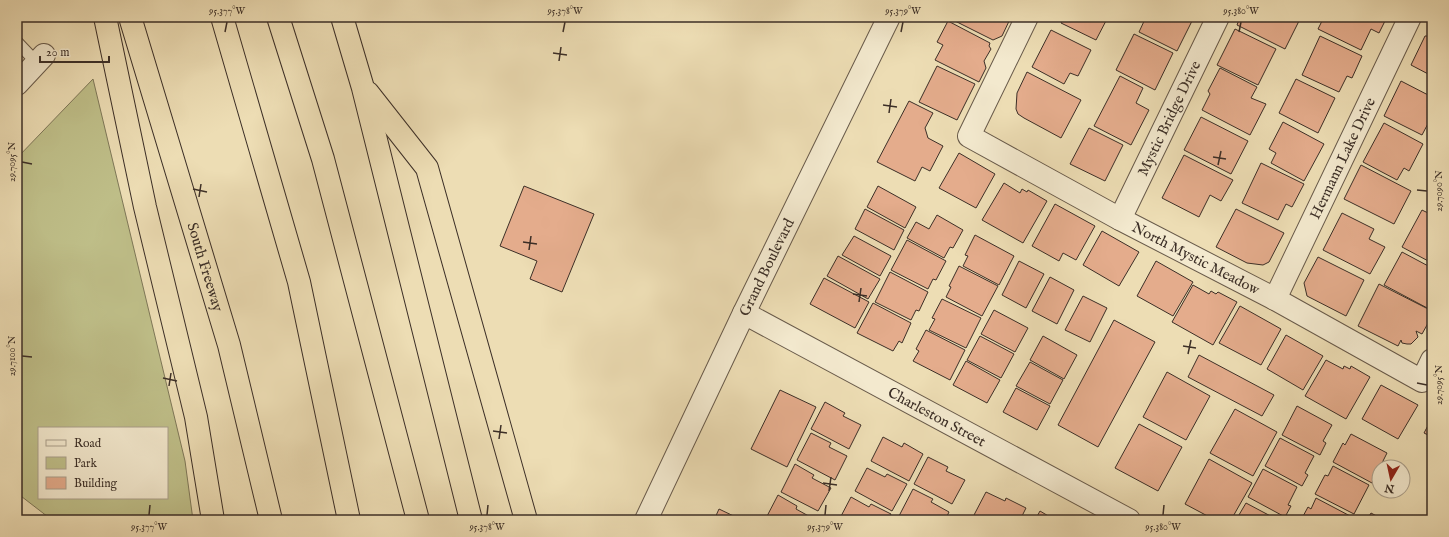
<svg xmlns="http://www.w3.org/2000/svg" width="1449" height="537" viewBox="0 0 1449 537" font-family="'IM FELL English',serif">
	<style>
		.green { fill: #bfbf89; stroke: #7e7758; fill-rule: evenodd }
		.building { fill: #e4ac8c; stroke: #3c2f27 }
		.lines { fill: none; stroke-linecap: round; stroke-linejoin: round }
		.lane-casing { stroke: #685a4a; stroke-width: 13 }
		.street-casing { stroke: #685a4a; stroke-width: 24 }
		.highway-casing { stroke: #3c2f27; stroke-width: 24 }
		.lane { stroke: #f3e9ce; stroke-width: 11 }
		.street { stroke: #f3e9ce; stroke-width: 22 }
		.highway { stroke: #edddb4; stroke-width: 22 }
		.ticks { fill: none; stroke: #3c2f27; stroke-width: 1.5 }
		.labels { text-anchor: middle; stroke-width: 3.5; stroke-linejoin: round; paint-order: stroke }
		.street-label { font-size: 15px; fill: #3c2f27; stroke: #f3e9ce }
		.neatline { fill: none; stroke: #3c2f27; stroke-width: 1.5 }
		.ticks-label { font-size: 10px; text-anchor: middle; fill: #3c2f27 }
	</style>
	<rect width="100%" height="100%" fill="#edddb4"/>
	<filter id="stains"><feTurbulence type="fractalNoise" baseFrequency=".005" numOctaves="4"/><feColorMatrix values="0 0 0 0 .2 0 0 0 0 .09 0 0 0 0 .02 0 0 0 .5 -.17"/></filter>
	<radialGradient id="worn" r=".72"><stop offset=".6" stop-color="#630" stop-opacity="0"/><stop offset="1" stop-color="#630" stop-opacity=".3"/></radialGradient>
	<path class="green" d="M93 79 185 461 193 520H52L17 493V158ZM39 428H167V498H39Z"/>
	<path class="building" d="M953 17H1011L1002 36 993 40 951 19Z
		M1064 17H1108L1096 40 1061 23Z
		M1146 17H1194L1177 51 1139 32Z
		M1240 17H1301L1285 49 1237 25Z
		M1324 17H1387L1379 33 1371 29 1361 50 1318 29Z
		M948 21 990 43 989 46 991 49 984 61 986 68 979 82 935 60 943 45 937 42Z
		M1235 29 1276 49 1258 85 1217 65Z
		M1051 30 1091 50 1078 76 1070 73 1064 84 1032 67Z
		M1134 34 1173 53 1155 90 1116 70Z
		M1320 36 1362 56 1352 78 1347 76 1339 92 1302 75Z
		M1425 36H1432V76L1411 65Z
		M937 66 975 84 957 120 919 102Z
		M1220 68 1257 87 1251 98 1266 104 1250 135 1202 110 1210 94 1208 91Z
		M1027 72 1081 100 1061 138 1024 118 1018 114 1016 109 1017 93Z
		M1120 76 1143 88 1136 103 1149 110 1131 145 1094 126Z
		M1296 79 1335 98 1318 133 1279 113Z
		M1401 81 1432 97V116L1422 135 1384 116Z
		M909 101 933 113 925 128 928 138 943 146 930 171 922 167 915 181 877 162Z
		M1201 117 1248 141 1231 174 1184 150Z
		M1283 122 1324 144 1304 181 1271 163 1276 153 1269 149Z
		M1384 123 1423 144 1409 171 1404 168 1397 180 1363 162Z
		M1089 128 1123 145 1105 181 1070 164Z
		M959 153 995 174 976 208 939 188Z
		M1184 155 1233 180 1221 201 1210 195 1199 217 1162 198Z
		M1261 163 1304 184 1292 207 1286 204 1278 220 1242 203Z
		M1361 165 1411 191 1394 224 1344 199Z
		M1004 183 1020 193 1022 189 1027 192 1028 190 1047 201 1023 243 982 220Z
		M524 186 594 214 562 292 530 279 537 261 500 246Z
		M878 186 916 207 905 228 867 207Z
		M1055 204 1095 226 1076 260 1063 253 1059 261 1032 246Z
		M865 209 904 230 894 250 855 229Z
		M1236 209 1284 233 1269 262 1263 265 1247 263 1216 247Z
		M1422 210 1432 215V263L1402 247Z
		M1342 213 1374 229 1369 239 1385 247 1370 274 1323 250Z
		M937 215 963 230 953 248 950 247 944 258 907 238 916 222 929 229Z
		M1102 231 1139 252 1119 286 1083 265Z
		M975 235 1014 256 999 285 963 266 968 256 965 255Z
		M854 236 891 256 880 276 842 255Z
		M907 240 946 261 936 280 933 279 928 289 891 270Z
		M1402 252 1432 268 1431 310 1384 285Z
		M838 256 880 279 868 299 827 276Z
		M1318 257 1364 280 1346 316 1307 296 1304 283Z
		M1019 261 1044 274 1026 308 1002 295Z
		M1156 261 1193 282 1173 316 1137 296Z
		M959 266 998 286 982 316 946 297 951 287 949 286Z
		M890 272 928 292 919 311 916 310 911 320 875 302Z
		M1050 277 1074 290 1057 324 1032 311Z
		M824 278 869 302 855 328 810 304Z
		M1379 284 1432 311V316L1422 334 1416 331 1418 337 1411 344H1407L1402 343 1401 340 1398 346 1358 326Z
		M1193 285 1209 294 1211 291 1216 294 1218 292 1237 302 1213 345 1172 322Z
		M1083 296 1107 308 1090 342 1065 330Z
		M942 299 981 318 966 348 929 330 935 319 932 318Z
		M873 303 911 323 902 343 899 341 893 351 857 333Z
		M1240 306 1281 329 1261 365 1219 343Z
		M994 310 1028 328 1015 352 981 334Z
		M1114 320 1155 342 1098 447 1058 425Z
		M926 330 965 350 950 380 913 361 919 351 916 349Z
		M1286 335 1323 356 1303 390 1267 369Z
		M980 336 1014 354 1001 378 967 360Z
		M1043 336 1077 355 1064 379 1030 360Z
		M1199 355 1274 395 1262 416 1188 377Z
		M1326 360 1343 369 1344 366 1350 369 1351 366 1370 377 1346 419 1305 396Z
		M966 361 1000 380 987 403 953 385Z
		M1030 362 1063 380 1050 404 1016 386Z
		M1167 372 1210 396 1186 440 1143 417Z
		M1381 385 1418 405 1398 439 1362 419Z
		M1016 388 1050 406 1037 430 1003 412Z
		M780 390 816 407 787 467 751 449Z
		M825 402 845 413 843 416 861 425 849 449 811 429Z
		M1297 406 1332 425 1323 441 1326 443 1320 455 1282 435Z
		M1235 409 1277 432 1253 476 1210 453Z
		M1432 418V437L1424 433Z
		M1139 424 1182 447 1158 491 1115 468Z
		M811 433 831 443 829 447 847 456 835 480 797 460Z
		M1351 434 1387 453 1372 483 1333 462 1343 443 1345 445Z
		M883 437 902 447 904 443 923 454 909 481 871 461Z
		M1280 438 1314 456 1305 473 1308 475 1302 486 1265 466Z
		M928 457 948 467 946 471 965 480 952 504 914 484Z
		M1209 459 1252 483 1231 520H1215L1185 504Z
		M795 464 814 475 812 478 831 488 818 511 781 492Z
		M1333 466 1369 485 1354 514 1315 494 1325 475 1328 476Z
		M867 468 885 477 887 474 907 484 892 511 855 491Z
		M1263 469 1297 487 1288 505 1291 506 1285 517 1248 497Z
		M913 489 933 499 931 502 949 512 945 520H907L899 516Z
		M986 492 1005 501 1006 498 1026 508 1020 520H983L974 515Z
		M778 495 797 506 796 509 814 519 813 520H765Z
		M851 497 869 507 871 504 891 514 888 520H839Z
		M1316 498 1352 517 1351 520H1301L1308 507 1311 509Z
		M1246 503 1278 520H1236Z
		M719 509 742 520H714Z
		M1040 511 1055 520H1035Z
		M1371 513 1384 520H1367Z"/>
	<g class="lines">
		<g class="lane-casing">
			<path id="lane" d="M17 42 37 63"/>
		</g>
		<g class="street-casing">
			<g id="street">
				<path id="s1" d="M1027 17 969 136 1120 219 1275 299 1422 381 1432 360"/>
				<path d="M17 84 44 55"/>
				<path id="s2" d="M1120 219 1218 17"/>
				<path id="s3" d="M1275 299 1410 17"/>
				<path id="s4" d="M744 313 1129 520"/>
				<path id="s5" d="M646 520 744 313 889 17"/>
			</g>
		</g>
		<g class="highway-casing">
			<g id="highway">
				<path d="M105 17 145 207 196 417 213 520"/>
				<path id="s6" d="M130 17 229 345 271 520"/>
				<path d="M222 17 299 282 349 520"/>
				<path d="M278 17 323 159 418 520"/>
				<path d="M342 17 363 88 471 520"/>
				<path d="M368 93 427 168 526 520"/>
			</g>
		</g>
		<use href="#lane" class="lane"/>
		<use href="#street" class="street"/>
		<use href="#highway" class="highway"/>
	</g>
	<path class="ticks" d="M225 32 227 22M563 32 565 22M901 32 903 22M1239 32 1241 22M553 53 567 55M559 61 561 47M883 105 897 107M889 113 891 99M1213 157 1226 159M22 162 32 164M1218 165 1221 151M193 189 207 192M1417 190 1427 191M199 197 201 184M523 242 537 244M529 250 531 236M853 294 867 296M859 302 861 288M1183 346 1196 348M1188 354 1191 340M22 356 32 357M163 378 177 381M1417 383 1427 385M169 386 171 373M493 431 507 433M499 439 501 425M823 483 837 485M829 491 831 477M149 515 150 505M487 515 488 505M825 515 826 505M1163 515 1164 505"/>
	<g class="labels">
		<g class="street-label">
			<text dy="5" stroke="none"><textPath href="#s2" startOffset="112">Mystic Bridge Drive</textPath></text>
			<text dy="5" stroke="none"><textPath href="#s3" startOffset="156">Hermann Lake Drive</textPath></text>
			<text dy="5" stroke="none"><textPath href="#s1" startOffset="390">North Mystic Meadow</textPath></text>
			<text dy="5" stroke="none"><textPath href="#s6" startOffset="261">South Freeway</textPath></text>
			<text dy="5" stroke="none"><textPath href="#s5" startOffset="280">Grand Boulevard</textPath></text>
			<text dy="5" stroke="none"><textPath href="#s4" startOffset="219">Charleston Street</textPath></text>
		</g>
	</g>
	<rect width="1449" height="537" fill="none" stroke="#edddb4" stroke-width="44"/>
	<rect x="38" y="427" width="130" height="72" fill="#f3e9ce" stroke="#aa9f8b"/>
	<rect x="46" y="440" width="20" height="6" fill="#f3e9ce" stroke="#aa9f8b"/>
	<text x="74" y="447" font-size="12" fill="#3c2f27">Road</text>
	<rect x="46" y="457" width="20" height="12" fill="#bfbf89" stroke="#aa9f8b"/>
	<text x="74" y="467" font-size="12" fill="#3c2f27">Park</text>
	<rect x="46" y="477" width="20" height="12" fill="#e4ac8c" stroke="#aa9f8b"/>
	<text x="74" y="487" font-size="12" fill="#3c2f27">Building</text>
	<g transform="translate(1391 479) rotate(189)"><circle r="19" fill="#f3e9ce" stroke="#aa9f8b"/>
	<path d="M0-3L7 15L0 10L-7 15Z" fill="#8f2418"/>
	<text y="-6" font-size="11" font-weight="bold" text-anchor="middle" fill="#3c2f27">N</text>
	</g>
	<path d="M40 56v6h69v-6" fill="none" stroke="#3c2f27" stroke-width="2"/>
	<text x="46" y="56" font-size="12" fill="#3c2f27" stroke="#f3e9ce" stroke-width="3" paint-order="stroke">20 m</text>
	<rect x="22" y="22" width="1405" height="493" class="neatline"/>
	<g class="ticks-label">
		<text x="227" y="14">95.377°W</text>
		<text x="565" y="14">95.378°W</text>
		<text x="903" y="14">95.379°W</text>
		<text x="1241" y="14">95.380°W</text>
		<text transform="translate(11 162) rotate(-90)" y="4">29.7095°N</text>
		<text transform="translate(1438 191) rotate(-90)" y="4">29.7090°N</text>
		<text transform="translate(11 356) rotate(-90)" y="4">29.7100°N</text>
		<text transform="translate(1438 385) rotate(-90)" y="4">29.7095°N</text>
		<text x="149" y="530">95.377°W</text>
		<text x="487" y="530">95.378°W</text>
		<text x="825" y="530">95.379°W</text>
		<text x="1163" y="530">95.380°W</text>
	</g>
	<rect width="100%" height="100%" filter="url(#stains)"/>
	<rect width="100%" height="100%" fill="url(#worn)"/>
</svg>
